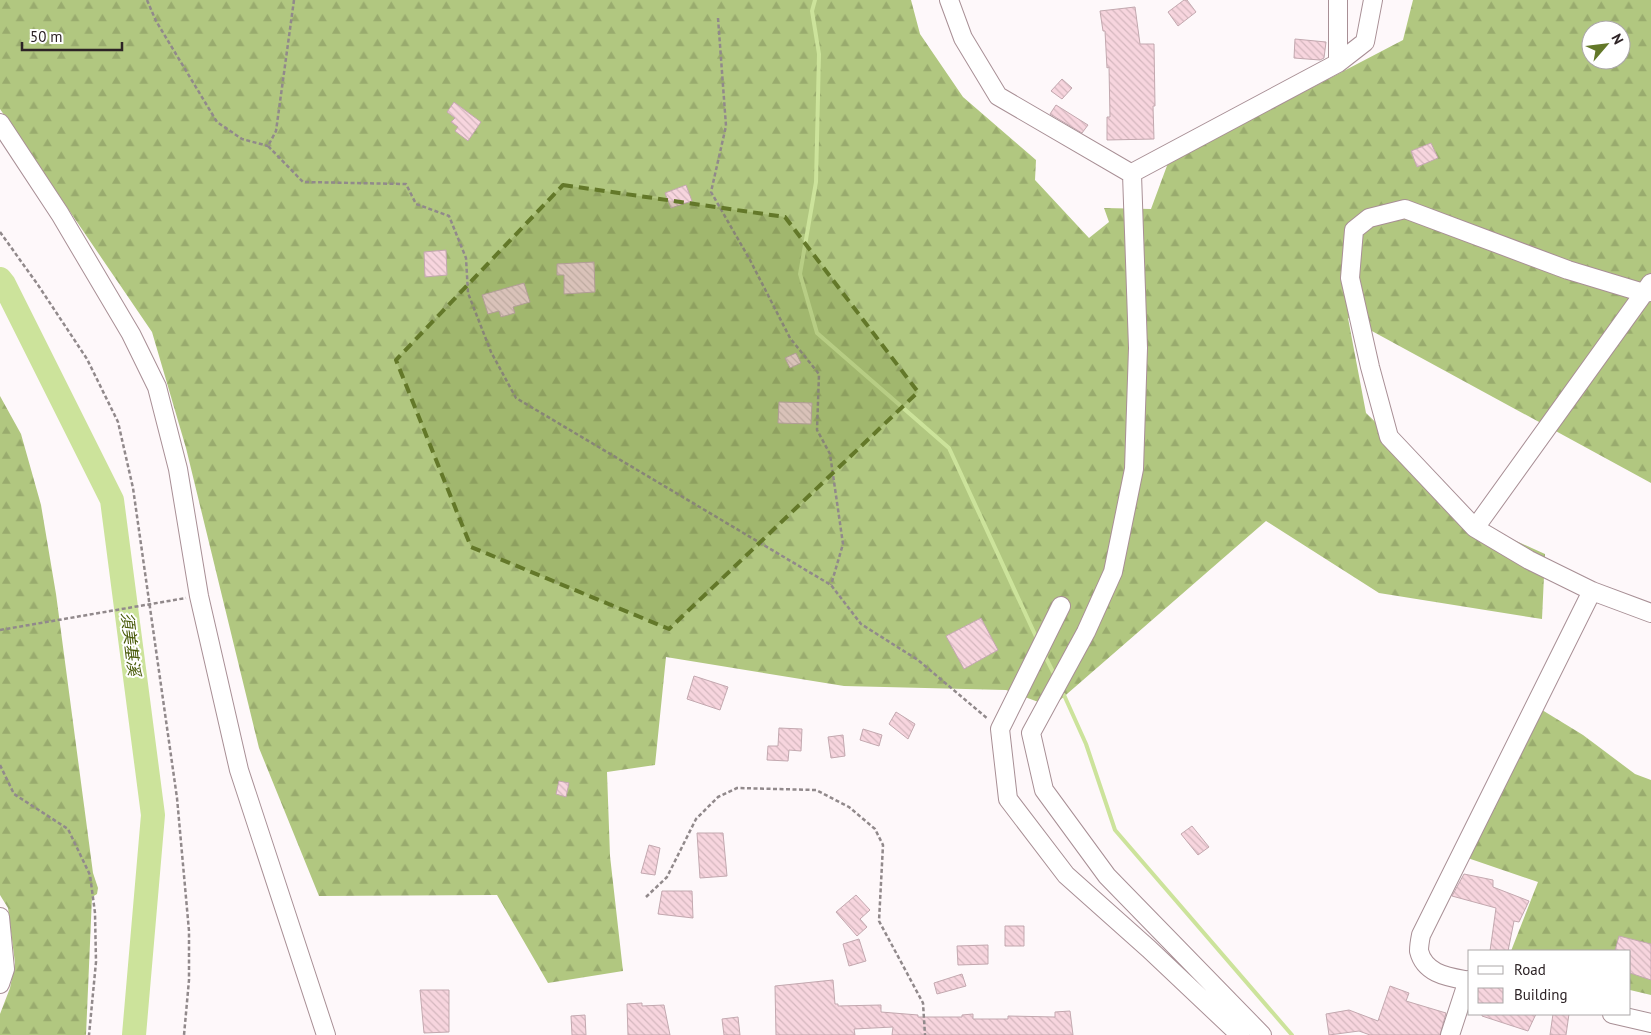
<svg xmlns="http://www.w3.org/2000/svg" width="1651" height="1035" viewBox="0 0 1651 1035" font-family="'PT Sans','Noto Sans TC',sans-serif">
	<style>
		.forest { fill: url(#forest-firs); fill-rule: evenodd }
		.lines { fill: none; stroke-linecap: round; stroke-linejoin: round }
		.stream { stroke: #cce39b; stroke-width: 4 }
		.river { stroke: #cce39b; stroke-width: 24 }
		.building { fill: url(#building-back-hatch); stroke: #c3a8af }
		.minor-casing { stroke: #a88f95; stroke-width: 20 }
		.path { stroke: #91898b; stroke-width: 2.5; stroke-dasharray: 4 2.5; stroke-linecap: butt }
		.minor { stroke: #fff; stroke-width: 18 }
		.marked { fill: #637829; fill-opacity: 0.2; stroke: #637829; stroke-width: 4; stroke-dasharray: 10 6; stroke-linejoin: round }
		.labels { text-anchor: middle; stroke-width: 4; stroke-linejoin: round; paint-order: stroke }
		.water-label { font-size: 16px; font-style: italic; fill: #475907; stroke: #fff }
	</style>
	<defs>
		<pattern id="forest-firs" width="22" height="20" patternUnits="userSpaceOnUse" patternTransform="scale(1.25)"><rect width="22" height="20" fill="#b1c780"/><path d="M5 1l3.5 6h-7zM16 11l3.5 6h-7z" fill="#99ab6e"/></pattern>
		<pattern id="building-back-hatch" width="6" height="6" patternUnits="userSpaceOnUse" patternTransform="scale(1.25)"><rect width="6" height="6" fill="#f7d5de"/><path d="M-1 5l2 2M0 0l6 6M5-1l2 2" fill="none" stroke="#d4b7be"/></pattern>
	</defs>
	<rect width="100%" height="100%" fill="#fef8fa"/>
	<path class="forest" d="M0 0H911L920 34 963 97 1036 160 1035 180 1089 238 1109 222 1104 208 1151 209 1168 163 1403 40 1413 0H1651V483L1348 318 1366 413 1483 526 1545 554 1542 619 1379 593 1266 521 1052 707 1006 690 844 686 666 657 655 765 607 772 610 856 623 971 548 983 497 895 319 896 259 748 186 448 152 332 0 109ZM1591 30H1621V60H1591Z
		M0 396 21 434 41 505 56 594 93 873 98 888 97 894 92 897 86 1035H0V1014L10 988 15 963 8 908 0 895Z
		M1529 702 1583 735 1635 774 1651 780V995L1630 990V951H1511L1538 882 1456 854Z"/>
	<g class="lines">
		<path class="stream" d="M815 0 812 11 819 54 816 182 800 274 817 333 949 448 1038 641
			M1044 654 1053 672
			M1064 695 1086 744 1115 830 1292 1035"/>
		<path class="river" d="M0 279 4 284 112 500 153 815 134 1035"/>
	</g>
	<path class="building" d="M1184 0H1187L1196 12 1178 26 1168 12Z
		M1135 7 1140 44H1154L1155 106H1153L1154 139 1107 140V117H1110L1109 67 1107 68 1105 31H1103L1100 11Z
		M1295 39 1326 42 1324 58 1320 60 1294 58Z
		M1062 79 1072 88 1062 99 1051 91Z
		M454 102 481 122 468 141 455 131 458 127 451 122 455 118 447 112Z
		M1056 105 1088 125 1082 133 1050 114Z
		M1431 143 1438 158 1417 167 1411 151Z
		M686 185 692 201 671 208 665 193Z
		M446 250 447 275 425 277 424 252Z
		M594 262 595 292 564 294V275H557V264Z
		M524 283 530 302 513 307 515 313 501 317 499 311 488 314 482 295Z
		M796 353 801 363 790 368 785 358Z
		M779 402 812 403 811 424 778 423Z
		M981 618 998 650 964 669 946 636Z
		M694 676 728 687 720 710 687 699Z
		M896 712 915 724 908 739 889 724Z
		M779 728 802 729 801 751 789 750 788 761 767 760 768 746H778Z
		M863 729 882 735 879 746 860 740Z
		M843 735 845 756 831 758 828 737Z
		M559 781 569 783 566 797 556 794Z
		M1192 826 1209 847 1198 855 1181 834Z
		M697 833H723L727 876 700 878Z
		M649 845 660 848 655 875 641 873Z
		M1464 874 1493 880V887L1529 901 1519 922 1514 921 1508 951H1490L1496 908 1452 896Z
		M662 891H692L693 918 658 914Z
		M856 895 870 910 860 919 867 927 857 936 836 912Z
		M1005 926H1024V946H1005Z
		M1619 936 1651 944V980L1630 973V951H1615Z
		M859 939 866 961 849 966 843 944Z
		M988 945V964L958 965 957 946Z
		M962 974 966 986 937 994 934 983Z
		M833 980 835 1004H838V1006L881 1005V1012L918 1015V1017H962V1015L973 1014V1019H1008V1016L1055 1017V1012L1070 1011 1073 1035H892L893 1027 854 1029 855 1035H776L775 986Z
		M1390 986 1409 993 1406 1001 1446 1013 1440 1035H1370L1359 1031 1329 1035 1326 1014 1349 1010 1378 1021Z
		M420 990H449V1032L424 1033Z
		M642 1003V1006L664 1005 670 1035H628L627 1004Z
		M1482 1014H1536L1528 1031 1482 1016Z
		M1553 1014H1569L1566 1035H1550Z
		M585 1015 586 1035H572L571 1016Z
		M738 1017 740 1035H724L722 1019Z"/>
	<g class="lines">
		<g class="minor-casing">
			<path id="minor" d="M949 0 963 38 998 96 1132 174 1138 348 1134 469 1113 572 1086 632 1031 733 1044 790 1107 876 1262 1035
				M1338 63V0
				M0 123 60 214 131 334 157 387 178 469 199 596 239 770 326 1035
				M1132 173 1338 63 1365 42 1373 0
				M1651 283 1644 293 1568 270 1405 209 1369 218 1354 230 1350 278 1370 367 1389 437 1475 528 1529 560 1592 591 1651 613
				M1475 528 1644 293 1651 292
				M1061 606 1000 729 1008 799 1066 875 1149 949 1240 1035
				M0 917 5 969 0 984
				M1470 981C1450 977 1425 975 1419 951 1419 946 1420 940 1421 935L1592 591
				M1612 1014 1651 1023
				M1450 1035 1468 980"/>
		</g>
		<path class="path" d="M147 0 156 21 217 122 242 139 268 146
			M294 0 276 131 268 146 303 182 406 184 416 204 449 216 466 258 468 293 491 352 516 398 831 585 861 624 918 660 988 719
			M718 18 726 126 711 192 750 260 790 338 819 374 817 430 830 454 843 544 831 585
			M0 232 38 285 87 359 118 422 133 488 177 798 189 931V980L184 1035
			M0 630 186 598
			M0 765 14 794 68 829 90 875 95 913 96 962 89 1035
			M646 897 667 877 696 819 718 797 737 788 816 790 849 807 875 829 883 845 879 921 923 1003 925 1035"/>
		<use href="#minor" class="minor"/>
	</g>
	<path class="marked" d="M563 185 785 217 918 392 669 629 471 547 396 360Z"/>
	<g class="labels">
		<g class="water-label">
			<text transform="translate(131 644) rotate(83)" y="6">須美基溪</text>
		</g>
	</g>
	<rect x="1468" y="950" width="162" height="65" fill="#ffffff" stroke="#aba7a8"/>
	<rect x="1478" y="966" width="25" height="8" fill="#ffffff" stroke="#aba7a8"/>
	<text x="1514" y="975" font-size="15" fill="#2d2326">Road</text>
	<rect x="1478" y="988" width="25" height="15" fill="url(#building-back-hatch)" stroke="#aba7a8"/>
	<text x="1514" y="1000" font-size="15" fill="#2d2326">Building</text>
	<g transform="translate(1606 45) rotate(62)"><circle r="24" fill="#ffffff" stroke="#aba7a8"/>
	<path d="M0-4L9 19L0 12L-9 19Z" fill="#637829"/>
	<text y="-8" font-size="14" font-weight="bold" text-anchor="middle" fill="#2d2326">N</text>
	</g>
	<path d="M22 42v8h100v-8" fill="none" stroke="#2d2326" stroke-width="2.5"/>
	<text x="30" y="42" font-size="15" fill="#2d2326" stroke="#ffffff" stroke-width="4" paint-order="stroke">50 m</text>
</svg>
